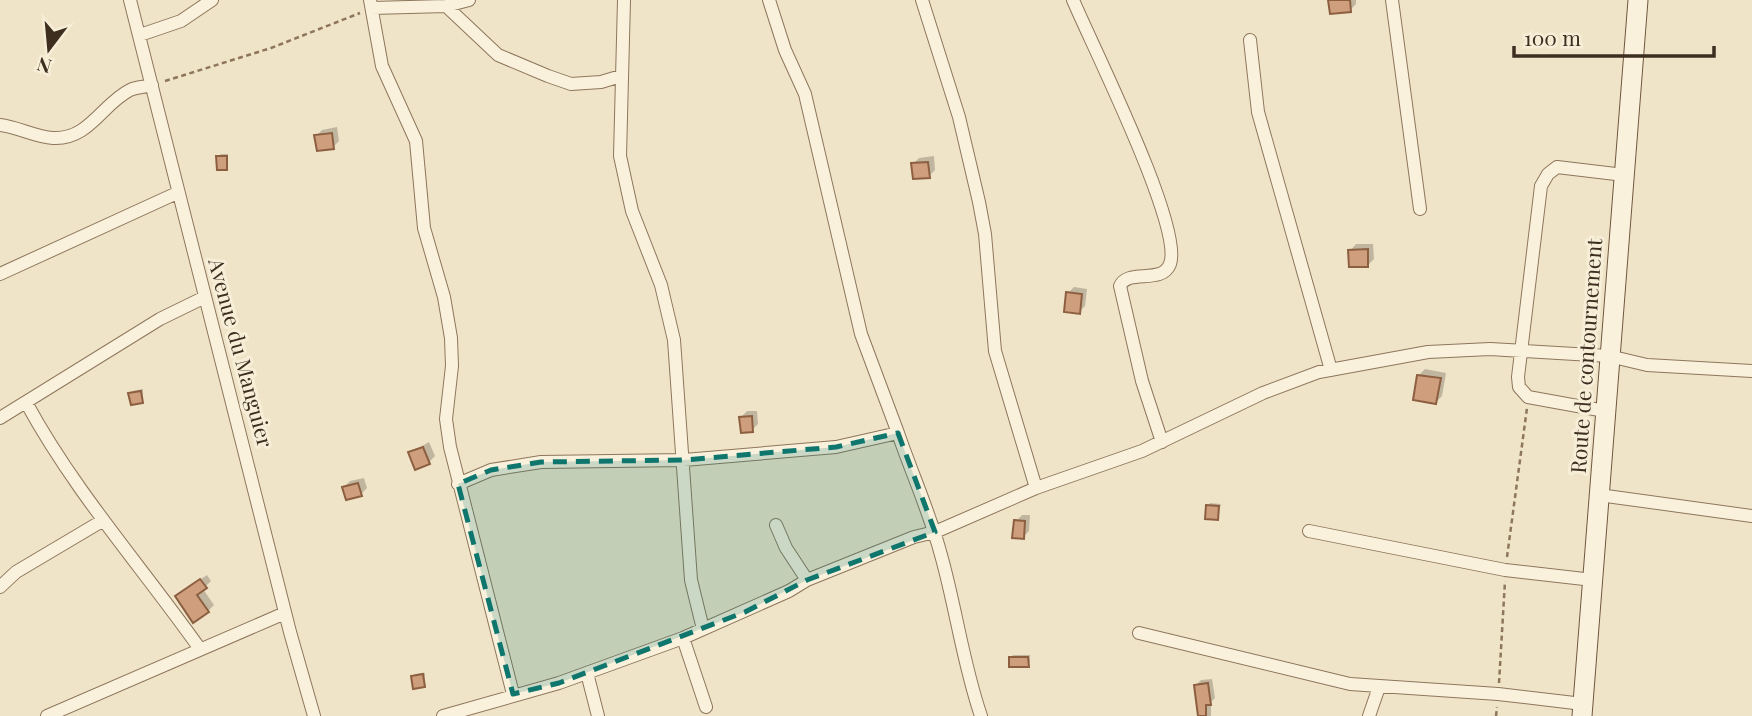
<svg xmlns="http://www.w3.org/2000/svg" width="1752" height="716" viewBox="0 0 1752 716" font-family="'Playfair Display',serif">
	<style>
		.shadow { fill: #0003 }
		.building { fill: #cf9f7d; stroke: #8d5f41; stroke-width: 2 }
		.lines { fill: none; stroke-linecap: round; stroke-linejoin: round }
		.street-casing { stroke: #8d765c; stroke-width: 14 }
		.secondary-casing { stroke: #6f573f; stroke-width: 21 }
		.path { stroke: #8d765c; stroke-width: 2.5; stroke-dasharray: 5 3.5; stroke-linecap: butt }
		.street { stroke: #faf1dc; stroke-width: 12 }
		.secondary { stroke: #faf1dc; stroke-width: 19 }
		.marked { fill: #0f766e; fill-opacity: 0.2; stroke: #0f766e; stroke-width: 5; stroke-dasharray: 14 9; stroke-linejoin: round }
		.labels { text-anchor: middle; stroke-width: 6; stroke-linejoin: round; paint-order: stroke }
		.street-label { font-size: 21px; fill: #3d2e20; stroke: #f7eed8 }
	</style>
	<rect width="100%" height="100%" fill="#f0e4c8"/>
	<path class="shadow" d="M1330 0H1356V4L1350 10Z
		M337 127 339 141 333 147 316 136 322 130Z
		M221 154H228L226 168 218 157Z
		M934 156 935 170 929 176 913 164 919 158Z
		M1356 244H1373L1374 259 1368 265 1350 251Z
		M1074 287 1087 289 1085 306 1079 312 1068 293Z
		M1425 369 1446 373 1442 396 1436 402 1419 375Z
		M143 389 142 402 130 394 133 391Z
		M747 411H757L758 424 752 430 741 417Z
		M429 442 435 456 429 462 410 453Z
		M364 478 367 488 361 494 344 487 350 481Z
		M1210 503 1221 504 1217 518 1208 506Z
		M1022 515H1030L1029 531 1023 537 1016 521Z
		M207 575 211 581 203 589 214 605 208 611 183 591Z
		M1013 655H1030V662L1028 665 1011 658Z
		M425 673 424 686 413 677 415 674Z
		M1212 679 1215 698 1211 702V716H1199L1196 685 1201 680Z"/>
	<path class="building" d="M1328 0H1350L1351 12 1330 14Z
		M332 133 334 149 317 151 314 135Z
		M216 156H227V170H217Z
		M928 162 930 178 913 179 911 163Z
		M1368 249V267H1349L1348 250Z
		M1066 292 1082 294 1080 314 1064 312Z
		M1417 375 1441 378 1436 404 1413 400Z
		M141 391 143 403 131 405 128 393Z
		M752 416 753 432 741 433 739 417Z
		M423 447 430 464 415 470 408 452Z
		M358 483 362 496 346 500 342 487Z
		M1206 505 1219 506 1218 520 1205 519Z
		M1014 520 1025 521 1024 539 1012 538Z
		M200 579 207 588 197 595 209 612 193 623 175 596Z
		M1009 657H1028L1029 667H1009Z
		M423 674 425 687 413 689 411 676Z
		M1208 683 1211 705H1206V716H1198L1194 685Z"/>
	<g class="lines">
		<g class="street-casing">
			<path id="street" d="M130 0 290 632 314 716
				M370 0 382 66 416 141 424 228 444 297 451 338 452 366 446 419 450 447 513 694
				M624 0 620 156 632 211 661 285 674 340 691 580 703 629
				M769 0 785 50 805 94 861 334 898 433
				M922 0 959 117 979 202 985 234 995 351 1036 488
				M1073 0C1091 43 1184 228 1170 264 1162 285 1128 268 1120 286L1142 381 1162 442
				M1392 0 1420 209
				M446 6 469 0
				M372 8 446 6 498 55 548 76 571 84 601 82 621 76
				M140 35 181 21 212 0
				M1250 40 1258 112 1331 370
				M0 125C18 127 35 137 53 138 89 140 102 104 130 90 136 87 145 87 152 85
				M0 274 177 193
				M27 404C75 492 142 567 200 649
				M1605 411 1528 397 1519 387 1518 377 1541 186 1548 174 1557 167 1624 175
				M0 418 160 319 205 297
				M458 484 491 470 541 462 684 460 836 447 898 433C912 474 930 513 941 555 956 608 963 664 981 716
				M1599 495 1752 516
				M776 525 786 548 807 580
				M1309 531 1505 570 1593 580
				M0 587 16 572 102 521
				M1139 633 1350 684 1498 694 1583 704
				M683 638 706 707
				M587 673 598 716
				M47 716 285 613
				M443 716 559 683 683 638 789 591 807 580 914 537 935 532 1036 488 1142 451 1263 393 1319 372 1428 352 1490 349 1609 356 1647 365 1752 371
				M1369 716 1379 687"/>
		</g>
		<g class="secondary-casing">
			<path id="secondary" d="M1582 716 1638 0"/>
		</g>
		<path class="path" d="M165 81 271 48 360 13
			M1507 557 1527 408
			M1499 683 1505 581
			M1496 716 1497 707"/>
		<use href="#street" class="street"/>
		<use href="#secondary" class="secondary"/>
	</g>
	<path class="marked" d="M898 433 935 532 807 580 745 612 559 683 513 694 458 484 491 470 541 462 684 460 836 447Z"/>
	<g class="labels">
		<g class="street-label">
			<text transform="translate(240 353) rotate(75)" y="7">Avenue du Manguier</text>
			<text transform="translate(1587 356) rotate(-86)" y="7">Route de contournement</text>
		</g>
	</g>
	<g transform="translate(49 49) rotate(196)" stroke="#f7eed8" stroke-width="5" paint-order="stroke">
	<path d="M0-5L12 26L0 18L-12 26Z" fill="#3d2e20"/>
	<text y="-10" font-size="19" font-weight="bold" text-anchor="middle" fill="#3d2e20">N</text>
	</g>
	<path d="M1514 46v10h200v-10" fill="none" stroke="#3d2e20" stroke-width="3.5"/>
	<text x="1524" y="46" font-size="21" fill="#3d2e20" stroke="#f7eed8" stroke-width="5" paint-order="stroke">100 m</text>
</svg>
